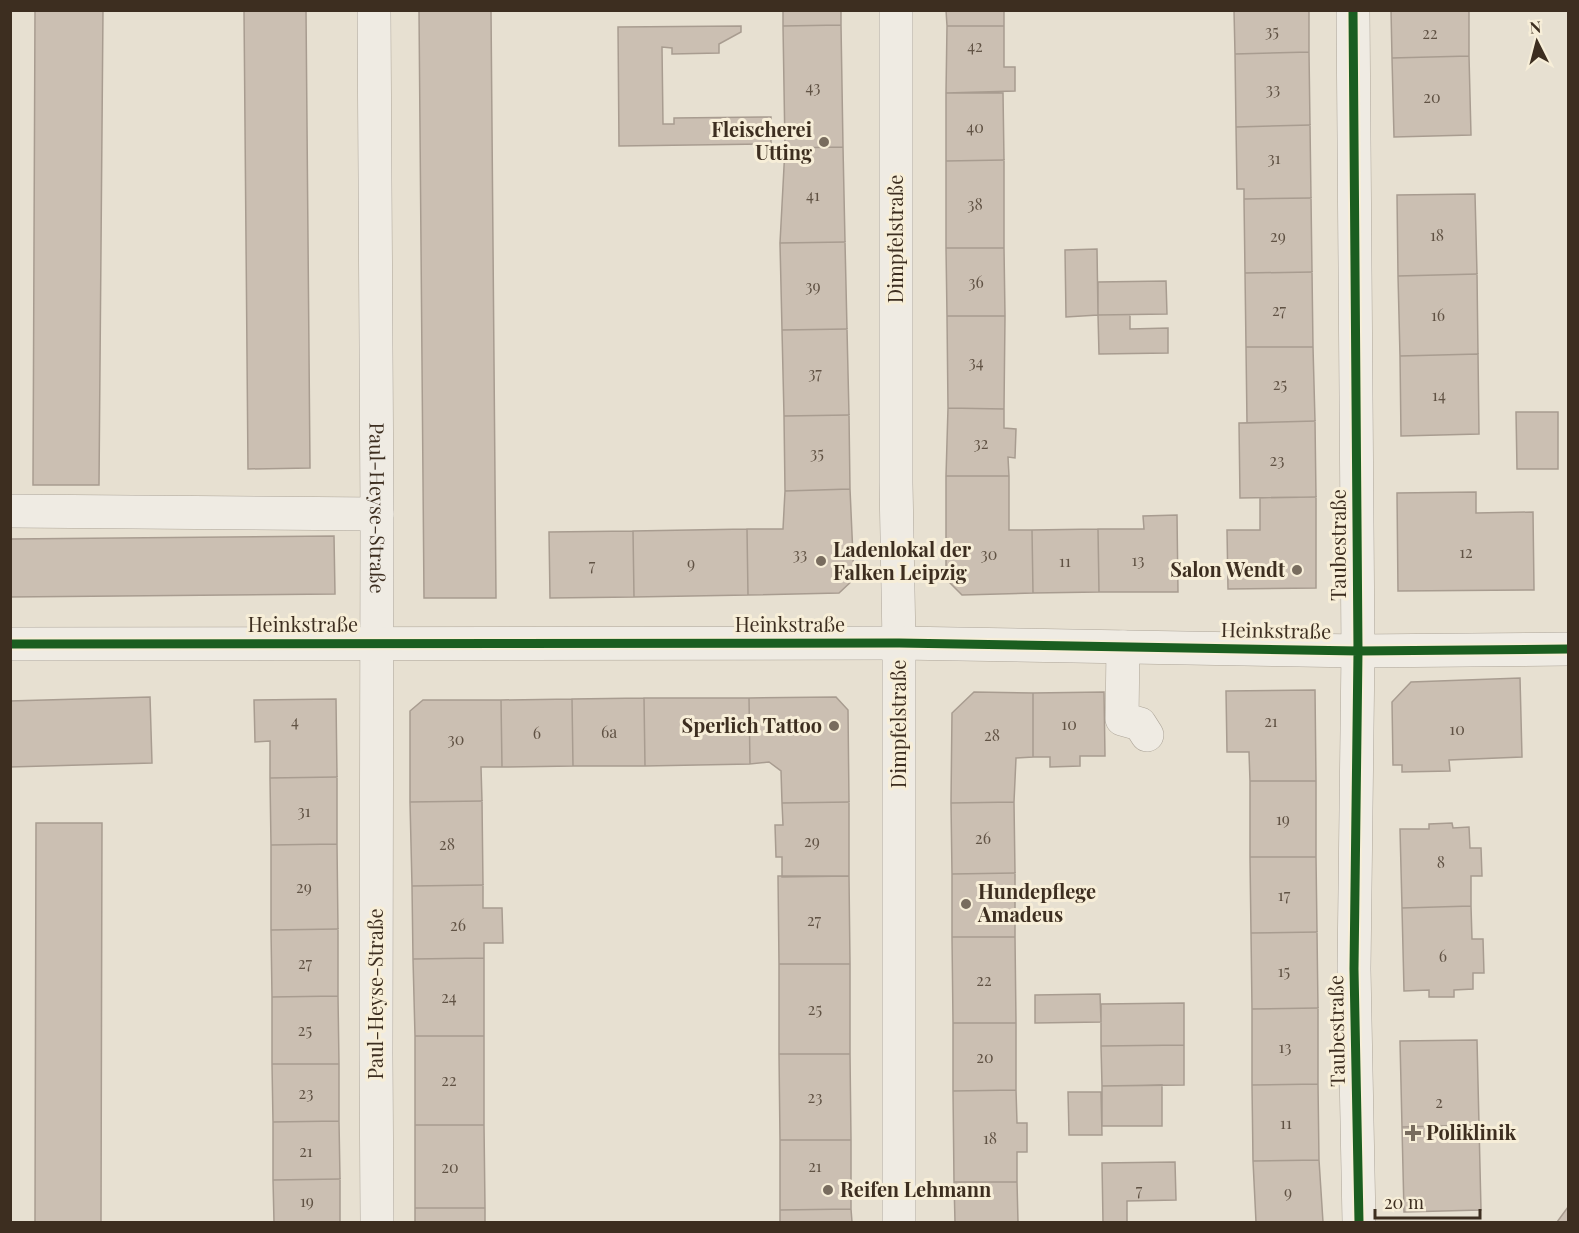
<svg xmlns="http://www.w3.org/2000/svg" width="1579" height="1233" viewBox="0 0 1579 1233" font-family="'Playfair Display',serif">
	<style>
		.building { fill: #cbbfb2; stroke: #a89c90; stroke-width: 1.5 }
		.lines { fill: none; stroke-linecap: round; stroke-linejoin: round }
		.minor-casing { stroke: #ada599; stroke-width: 34 }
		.minor { stroke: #efebe3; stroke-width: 33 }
		.cycleway-casing { stroke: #f7eed8; stroke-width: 13 }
		.cycleway { stroke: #1b5e20; stroke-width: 9 }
		.poi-dot { fill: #786c5e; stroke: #f7eed8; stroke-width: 2 }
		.labels { text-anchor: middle; stroke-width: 6; stroke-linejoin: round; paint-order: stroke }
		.number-label { font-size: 16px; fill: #605244 }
		.poi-label { font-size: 20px; font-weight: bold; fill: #3d2e20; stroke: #f7eed8; text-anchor: start }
		.street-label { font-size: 20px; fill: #3d2e20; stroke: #f7eed8 }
	</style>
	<rect width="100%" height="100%" fill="#e7e0d1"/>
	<path class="building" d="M35 10H103L99 485H33Z
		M244 10H306L310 468 248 469Z
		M419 10H491L496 598H424Z
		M783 10H841V25L783 26Z
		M946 10H1004V26H947Z
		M1234 10H1309V52L1235 54Z
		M1391 10H1469V56L1392 58Z
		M841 25 843 147 785 148 783 26Z
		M741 26V32L719 44V53L672 54V48L662 47 663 124H674V118L771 117V144L619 146 618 27Z
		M947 26H1004V67H1015V91L946 93Z
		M1309 52 1310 125 1236 127 1235 54Z
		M1469 56 1471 135 1394 137 1392 58Z
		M946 93H1003L1004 160 946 161Z
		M1310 125 1311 198 1244 199V189H1237L1236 127Z
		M843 147 845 242 780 243 785 148Z
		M1004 160V248H946V161Z
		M1475 194 1477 274 1398 276 1397 195Z
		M1311 198 1312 272 1245 273 1244 199Z
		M845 242 847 329 782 330 780 243Z
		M946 248H1004L1005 316H947Z
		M1097 249 1098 315 1066 317 1065 250Z
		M1312 272 1313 347H1246L1245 273Z
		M1477 274 1478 354 1400 356 1398 276Z
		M1166 281 1167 314 1098 315V282Z
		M1098 315H1130V329L1168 328V353L1099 354Z
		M947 316H1005L1004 409 948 408Z
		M847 329 849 415 784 416 782 330Z
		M1246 347H1313L1315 421 1247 423Z
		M1478 354 1479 434 1401 436 1400 356Z
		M948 408 1004 409V428L1016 429 1015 458 1008 457 1009 476H946Z
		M1516 412H1558V469H1517Z
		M849 415 850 489 785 491 784 416Z
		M1315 421 1316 497 1240 498 1239 423Z
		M946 476H1009V530H1032L1033 593 962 595 946 579Z
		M850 489 854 579 839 593 748 595 747 529H783L785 491Z
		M1476 492V513L1533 512 1534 590 1398 591 1397 493Z
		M1316 497V588L1228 589 1227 530H1260V498Z
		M1177 515 1178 592H1099L1098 529H1144L1143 516Z
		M747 529 748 595 634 597 633 531Z
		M1098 529 1099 592 1033 593 1032 530Z
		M633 531 634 597 550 598 549 532Z
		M334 536 335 594 10 597V539Z
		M1520 678 1522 757 1449 760 1450 771 1402 772V765H1393L1392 702 1411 682Z
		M1315 690 1316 781H1250L1249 752H1227L1226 691Z
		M974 692 1033 693V757L1016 758 1014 802 951 803 952 713Z
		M1104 692 1105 756H1080V766L1050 767V757H1033V693Z
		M150 697 152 763 10 767V701Z
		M836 697 848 710 849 802 782 803 781 771 769 762 750 764 749 698Z
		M644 698 645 766H573L572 699Z
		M644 698H749L750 764 645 766Z
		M336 699 337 777 270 778V741L255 742 254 700Z
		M572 699 573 766 502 767 501 700Z
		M423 700H501L502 767H481L482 801 410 802V711Z
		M337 777V844L271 845 270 778Z
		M1250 781H1316V857H1250Z
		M482 801 483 885 412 886 410 802Z
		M849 802V876L782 877V857H776L775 825H783L782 803Z
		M1014 802 1015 873 952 874 951 803Z
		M36 823H102L101 1222H35Z
		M1452 823 1453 828 1469 827 1470 848H1481L1482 876H1471V906L1402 908 1400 829H1429V824Z
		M337 844 338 929 271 930V845Z
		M1250 857H1316L1317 932 1251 933Z
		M1015 873V937H952V874Z
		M778 876H849L850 964H779Z
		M483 885V908H502L503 943H484V958L413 959 412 886Z
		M1471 906 1472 939H1483L1484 973H1473V989L1454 990V997H1429V990L1404 991 1402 908Z
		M338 929V996L272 997 271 930Z
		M1317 932 1318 1008 1252 1009 1251 933Z
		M952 937H1015L1016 1023H953Z
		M484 958V1036H415L413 959Z
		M779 964H850V1054H779Z
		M1100 994 1101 1022 1035 1023V995Z
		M338 996 339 1064H272V997Z
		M1184 1003V1045L1101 1046V1004Z
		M1318 1008V1084L1252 1085V1009Z
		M953 1023H1016V1090L953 1091Z
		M415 1036H484V1125H415Z
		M1477 1040 1479 1125 1402 1127 1400 1041Z
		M1184 1045V1085L1102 1086 1101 1046Z
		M779 1054H850L851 1140H780Z
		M272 1064H339V1121L273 1122Z
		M1318 1084 1319 1160 1253 1161 1252 1085Z
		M1162 1085V1126H1102V1086Z
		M1016 1090 1017 1123H1027V1152H1017V1182H954L953 1091Z
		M1068 1092H1101L1102 1135H1069Z
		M339 1121 340 1179 273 1180V1122Z
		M415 1125H484L485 1208H415Z
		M1479 1125 1481 1210 1404 1212 1402 1127Z
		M780 1140H851V1209L780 1210Z
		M1319 1160 1323 1222H1256L1253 1161Z
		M1175 1162 1176 1200 1127 1201V1222H1103L1102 1163Z
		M340 1179V1222H274L273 1180Z
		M954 1182H1017L1018 1222H955Z
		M1568 1207V1222H1557Z
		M415 1208H485V1222H415Z
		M851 1209 852 1222H780V1210Z"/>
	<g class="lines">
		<g class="minor-casing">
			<g id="minor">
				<path id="s1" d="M374 10 377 514 376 1054 377 1222"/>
				<path d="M896 10V483L899 643V1222"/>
				<path d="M1353 10 1358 651 1354 969 1359 1222"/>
				<path d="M10 511 377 514"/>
				<path d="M10 644 899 643 1358 651 1568 649"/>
				<path d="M1123 647 1122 719 1140 724 1147 735"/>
			</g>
		</g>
		<use href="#minor" class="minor"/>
		<g class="cycleway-casing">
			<path id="cycleway" d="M1353 10 1358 651 1354 969 1359 1222
				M10 644 899 643 1358 651 1568 649"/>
		</g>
		<use href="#cycleway" class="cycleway"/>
	</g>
	<g class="poi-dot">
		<circle cx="824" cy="142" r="6"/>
		<circle cx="821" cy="561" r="6"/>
		<circle cx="1297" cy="570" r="6"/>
		<circle cx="834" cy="726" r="6"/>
		<circle cx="966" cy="904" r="6"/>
		<path d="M1410 1124h6v6h6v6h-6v6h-6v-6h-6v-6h6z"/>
		<circle cx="828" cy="1190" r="6"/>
	</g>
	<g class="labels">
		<g class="number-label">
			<text x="1272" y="37">35</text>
			<text x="1430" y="39">22</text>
			<text x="975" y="52">42</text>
			<text x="813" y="93">43</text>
			<text x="1273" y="95">33</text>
			<text x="1432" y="103">20</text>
			<text x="975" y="133">40</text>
			<text x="1274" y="164">31</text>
			<text x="813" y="201">41</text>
			<text x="975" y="210">38</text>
			<text x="1437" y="241">18</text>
			<text x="1278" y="242">29</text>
			<text x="976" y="288">36</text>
			<text x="813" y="292">39</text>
			<text x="1279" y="316">27</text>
			<text x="1438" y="321">16</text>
			<text x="976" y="368">34</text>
			<text x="815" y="379">37</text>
			<text x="1280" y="390">25</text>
			<text x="1439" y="401">14</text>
			<text x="981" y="449">32</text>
			<text x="817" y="459">35</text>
			<text x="1277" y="466">23</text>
			<text x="1466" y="558">12</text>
			<text x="800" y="560">33</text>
			<text x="989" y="560">30</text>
			<text x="1138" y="566">13</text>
			<text x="1065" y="567">11</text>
			<text x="691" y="569">9</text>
			<text x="592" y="571">7</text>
			<text x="295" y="727">4</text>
			<text x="1271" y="727">21</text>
			<text x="1069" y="730">10</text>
			<text x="1457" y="735">10</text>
			<text x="609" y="738">6a</text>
			<text x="537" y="739">6</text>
			<text x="992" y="741">28</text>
			<text x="456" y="745">30</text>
			<text x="304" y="817">31</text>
			<text x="1283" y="825">19</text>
			<text x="983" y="844">26</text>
			<text x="812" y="847">29</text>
			<text x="447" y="850">28</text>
			<text x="1441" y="868">8</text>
			<text x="304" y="893">29</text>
			<text x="1284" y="901">17</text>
			<text x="814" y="926">27</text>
			<text x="458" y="931">26</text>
			<text x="1443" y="962">6</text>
			<text x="305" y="969">27</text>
			<text x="1284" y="977">15</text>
			<text x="984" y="986">22</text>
			<text x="449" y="1003">24</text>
			<text x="815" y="1015">25</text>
			<text x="305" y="1036">25</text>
			<text x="1285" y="1053">13</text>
			<text x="985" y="1063">20</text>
			<text x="449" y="1086">22</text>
			<text x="306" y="1099">23</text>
			<text x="815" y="1103">23</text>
			<text x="1439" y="1108">2</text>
			<text x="1286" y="1129">11</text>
			<text x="990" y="1144">18</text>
			<text x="306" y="1157">21</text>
			<text x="815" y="1172">21</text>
			<text x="450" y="1173">20</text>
			<text x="1139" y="1196">7</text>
			<text x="1288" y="1198">9</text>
			<text x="307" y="1207">19</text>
		</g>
		<g class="poi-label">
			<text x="812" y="137" text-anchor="end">Fleischerei<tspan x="812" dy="23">Utting</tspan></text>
			<text x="833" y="557">Ladenlokal der<tspan x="833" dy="23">Falken Leipzig</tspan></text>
			<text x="1285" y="577" text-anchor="end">Salon Wendt</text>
			<text x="822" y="733" text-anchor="end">Sperlich Tattoo</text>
			<text x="978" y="899">Hundepflege<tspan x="978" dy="23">Amadeus</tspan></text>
			<text x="1426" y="1140">Poliklinik</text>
			<text x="840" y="1197">Reifen Lehmann</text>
		</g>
		<g class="street-label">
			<text transform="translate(896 239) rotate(-90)" y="7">Dimpfelstraße</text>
			<text dy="7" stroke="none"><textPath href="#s1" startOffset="498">Paul-Heyse-Straße</textPath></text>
			<text transform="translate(1339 545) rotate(-90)" y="7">Taubestraße</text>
			<text x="303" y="632">Heinkstraße</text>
			<text x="790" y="632">Heinkstraße</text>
			<text transform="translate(1276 631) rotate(1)" y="7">Heinkstraße</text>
			<text transform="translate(899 724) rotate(-90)" y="7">Dimpfelstraße</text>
			<text transform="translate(376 994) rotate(-90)" y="7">Paul-Heyse-Straße</text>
			<text transform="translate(1337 1031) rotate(-91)" y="7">Taubestraße</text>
		</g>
	</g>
	<rect width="1579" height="1233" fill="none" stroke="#3d2e20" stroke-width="24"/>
	<g transform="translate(1537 42) rotate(354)" stroke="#f7eed8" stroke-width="4.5" paint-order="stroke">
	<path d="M0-4.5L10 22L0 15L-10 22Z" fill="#3d2e20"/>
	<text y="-9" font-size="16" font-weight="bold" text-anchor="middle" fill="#3d2e20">N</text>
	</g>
	<path d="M1375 1209v9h105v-9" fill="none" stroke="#3d2e20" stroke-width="3"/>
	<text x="1384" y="1209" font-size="18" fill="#3d2e20" stroke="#f7eed8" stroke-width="4.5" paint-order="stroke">20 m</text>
</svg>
